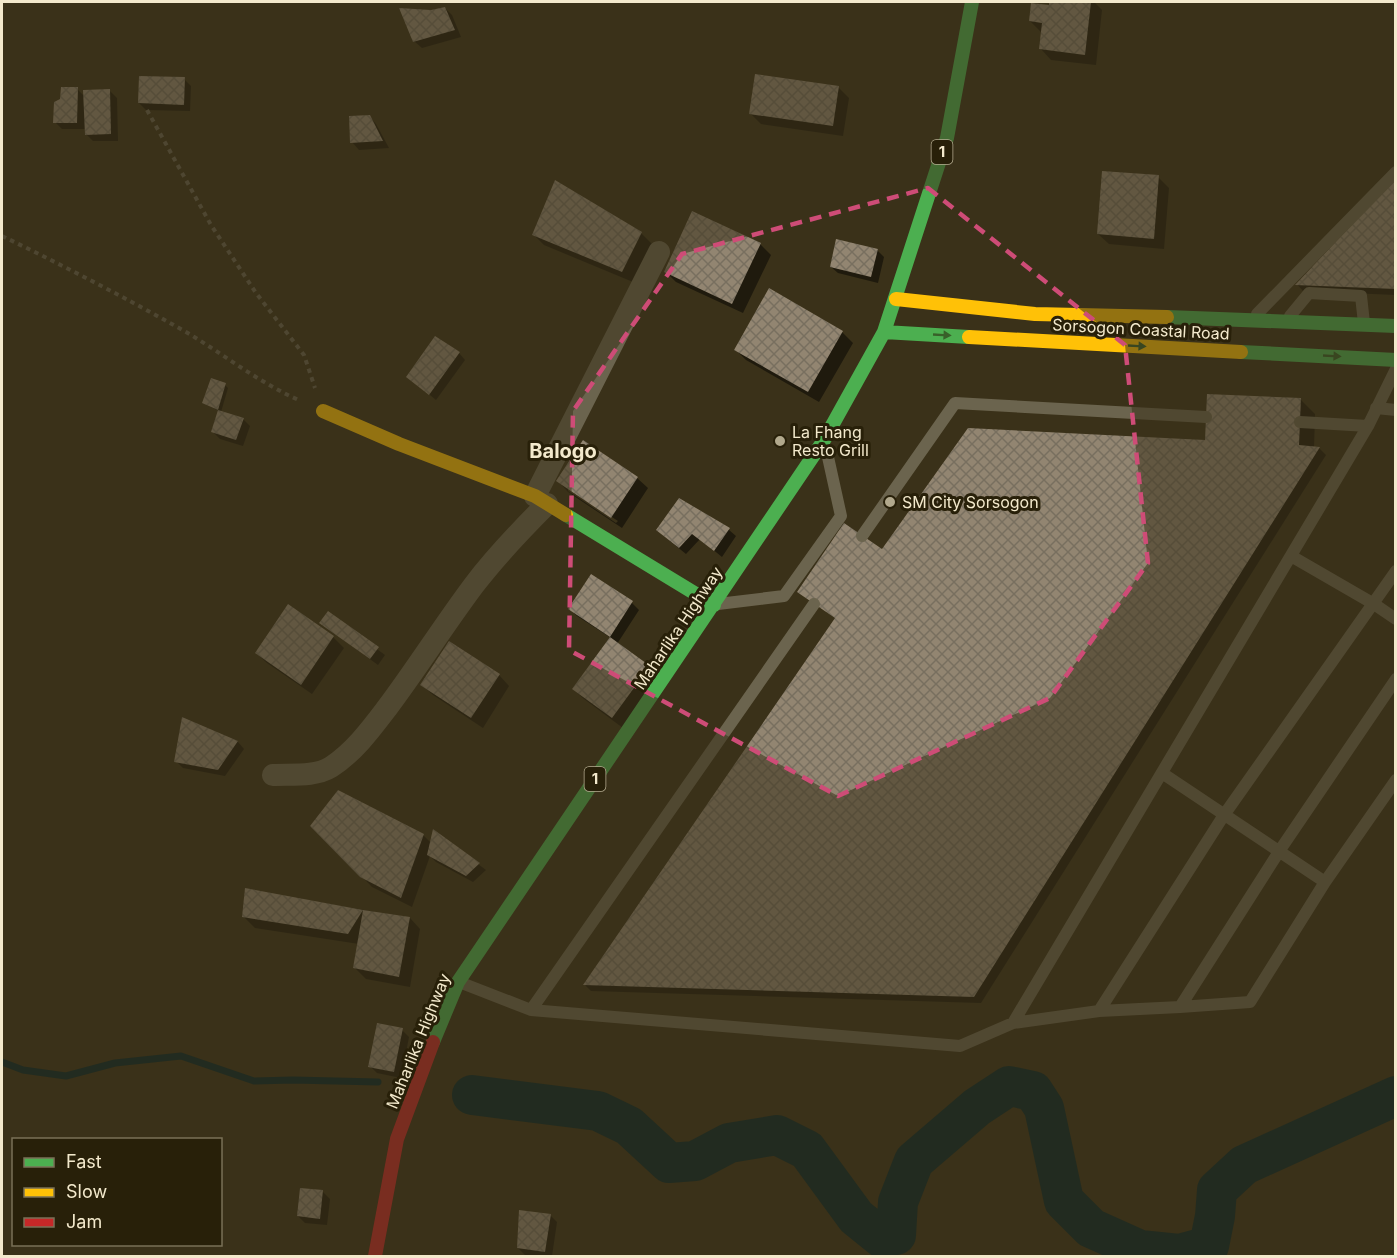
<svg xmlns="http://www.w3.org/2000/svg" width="1397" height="1258" viewBox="0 0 1397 1258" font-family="Inter,sans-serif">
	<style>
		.shadow { fill: #0007; fill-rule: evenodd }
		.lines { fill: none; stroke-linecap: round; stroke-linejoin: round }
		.stream { stroke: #062528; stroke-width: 7 }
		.river { stroke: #062528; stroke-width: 40 }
		.building { fill: url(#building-cross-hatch) }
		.path { stroke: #66604e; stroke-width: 4; stroke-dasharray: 4.5 4.5; stroke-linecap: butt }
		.lane { stroke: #6b644e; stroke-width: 12 }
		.street { stroke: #6b644e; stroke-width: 22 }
		.fast { stroke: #4caf50; stroke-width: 14 }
		.slow { stroke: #ffc107; stroke-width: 14 }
		.jam { stroke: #c62828; stroke-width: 14 }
		.oneway { fill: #386029 }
		.marked { fill: none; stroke: #ce4c77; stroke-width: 4.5; stroke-dasharray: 12 8; stroke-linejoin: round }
		.poi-dot { fill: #b2a98d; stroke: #282009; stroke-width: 2 }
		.labels { text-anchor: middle; stroke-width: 6; stroke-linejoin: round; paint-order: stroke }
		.shield { fill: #282009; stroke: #b6ad92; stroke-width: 1.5 }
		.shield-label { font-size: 15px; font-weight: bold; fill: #f3e9cc }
		.street-label { font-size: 16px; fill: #f3e9cc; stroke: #282009 }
		.poi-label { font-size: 16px; fill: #f3e9cc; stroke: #282009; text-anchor: start }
		.quarter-label { font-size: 20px; font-weight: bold; fill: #f3e9cc; stroke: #282009 }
	</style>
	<defs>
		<pattern id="building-cross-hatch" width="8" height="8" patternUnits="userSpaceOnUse" patternTransform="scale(1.5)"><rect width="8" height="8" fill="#928571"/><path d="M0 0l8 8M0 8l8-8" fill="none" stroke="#786f5f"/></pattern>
	</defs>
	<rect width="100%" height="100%" fill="#3a3119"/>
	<path class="shadow" d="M1051 2H1094L1102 10 1096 65 1051 60 1041 49V32L1030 21 1050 7Z
		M445 8 452 15 461 37 422 48 414 41 432 12Z
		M184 79 191 86 190 111 146 110 139 103Z
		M838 87 849 98 843 136 761 124 750 113Z
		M77 89 85 97 110 91 117 98 118 141H93L86 134V129H62L55 122Z
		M369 116 376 124 389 148 359 150 352 142Z
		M1158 177 1169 188 1164 249 1109 244 1098 234Z
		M1396 180V295L1303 291 1297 284Z
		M641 233 652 244 633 282 544 245 533 234Z
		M760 244 771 255 743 313 676 282 665 271Z
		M877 250 884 257 878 283 838 273 831 267Z
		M842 332 853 343 819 402 746 360 735 349Z
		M459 353 465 360 436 400 408 377Z
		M225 385 228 388 221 412 243 419 250 426 243 446 220 439 213 432 219 411 203 403Z
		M1301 400 1315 414 1314 448H1319L1326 455 981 1003 591 991 585 985 883 552 1209 442Z
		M637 478 648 488 622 528 568 492 558 481ZM568 488 618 521 616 523 568 491Z
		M679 500 729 530 736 536 722 557 700 539 686 554 665 537Z
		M592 576 632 603 639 610 617 644 649 667 660 677 623 728 584 699 573 689 611 638 577 616 570 609Z
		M288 606 333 637 344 648 312 694 267 663 256 653Z
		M328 613 385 655 378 665 321 623Z
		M499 675 509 686 483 728 433 695 422 685Z
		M183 720 238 742 244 749 225 776 183 768 176 761Z
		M312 825 423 835 431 843 434 831 486 870 473 882 436 862 430 856 412 907 372 887Z
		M246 890 410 918 420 929 410 987 366 979 355 968 359 944 255 928 244 917Z
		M402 1030 409 1037 401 1078 377 1073 370 1066Z
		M323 1192 330 1199 327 1225 305 1223 298 1216Z
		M550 1215 557 1222 552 1256 525 1255 518 1248Z"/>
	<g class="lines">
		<path class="stream" d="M2 1062 23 1070 66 1076 115 1063 181 1056 254 1081 293 1080 378 1082"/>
		<path class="river" d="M472 1095 598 1111 629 1126 669 1163 695 1161 729 1143 777 1135 807 1150 856 1217 882 1238 896 1235 898 1202 914 1161 977 1107 1009 1086 1033 1091 1044 1108 1064 1201 1091 1228 1140 1250 1179 1254 1209 1246 1215 1216 1217 1190 1244 1165 1396 1096"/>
	</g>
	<path class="building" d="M1049 2H1091L1085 55 1039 49 1042 23 1029 21 1031 3 1049 5Z
		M445 7 455 30 413 42 399 8 431 10Z
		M755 74 839 86 833 126 749 114Z
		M139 76 185 77 184 105 138 103Z
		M61 87H78L77 123H53L54 102 60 99Z
		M110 89 111 134 85 135 83 90Z
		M370 115 383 141 350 143 349 116Z
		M1102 171 1159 175 1154 239 1097 234Z
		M1396 178V289L1295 285Z
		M555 180 642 232 622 272 532 235Z
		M692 211 761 243 732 304 664 272Z
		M836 239 878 249 871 277 830 267Z
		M769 288 843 331 808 392 734 350Z
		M435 336 460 352 429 395 406 377Z
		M211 378 226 383 218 410 202 403Z
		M1207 394 1301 398 1299 445 1320 447 974 997 583 985 835 618 797 592 844 523 882 549 968 428 1205 440Z
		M218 410 244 418 236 440 211 432Z
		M583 440 638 477 611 518 556 481Z
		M679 498 730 528 714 551 692 534 679 548 656 530Z
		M591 574 633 601 610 637 650 666 612 718 572 689 610 637 568 609Z
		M288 604 334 636 301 685 255 653Z
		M328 611 379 647 370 659 319 623Z
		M449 641 500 674 471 718 420 685Z
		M182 717 238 741 218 770 174 762Z
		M338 790 424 834 401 898 360 877 310 826Z
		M433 829 480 863 466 876 427 855Z
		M245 888 363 910 348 934 242 917Z
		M363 910 410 917 399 977 353 968Z
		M377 1023 403 1028 394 1072 368 1067Z
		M300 1188 323 1190 320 1219 297 1216Z
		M519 1210 551 1214 545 1252 517 1248Z"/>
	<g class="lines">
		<path class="path" d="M147 110 211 225 256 293 304 355 315 388
			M2 236C64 266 126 298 186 332 225 355 259 383 301 401"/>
		<path class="lane" d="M1257 314 1396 172
			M1290 316 1309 293 1361 296 1364 323
			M1376 408 1396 410
			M1300 422 1368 426
			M862 536 955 403 1206 417
			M1291 556 1374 604 1396 619
			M718 604 784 596 841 516 826 448
			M1162 773 1325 882
			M459 982 531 1010 960 1046 1013 1023 1368 426 1396 369
			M1180 1007 1250 1002 1325 882 1396 780
			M531 1010 814 604
			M1099 1011 1224 815 1396 571
			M1013 1023 1099 1011 1180 1007 1280 850 1396 679"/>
		<path class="street" d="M535 496 659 252
			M273 775C291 774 315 777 331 767 354 752 371 729 387 708 417 668 444 625 474 585 496 556 521 530 547 504"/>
		<path class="fast" d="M1167 317 1396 326
			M969 337 884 332 947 138 972 2
			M1241 352 1396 360
			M566 515 714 605
			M433 1042 458 982 824 440 884 332"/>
		<path class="slow" d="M896 299 1035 314 1167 317
			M969 337 1241 352
			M323 411 399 444 535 496 566 515"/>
		<path class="jam" d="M375 1256 397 1139 433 1042"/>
	</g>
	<defs><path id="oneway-solid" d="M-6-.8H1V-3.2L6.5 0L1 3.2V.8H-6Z" transform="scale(1.5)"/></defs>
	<g class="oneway">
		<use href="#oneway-solid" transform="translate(942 335) rotate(3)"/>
		<use href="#oneway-solid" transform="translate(1137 346) rotate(3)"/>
		<use href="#oneway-solid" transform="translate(1332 356) rotate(3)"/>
	</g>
	<path d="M0 0H1397V1258H0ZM928 188 1125 345 1148 563 1050 698 838 796 569 650 573 411 682 254Z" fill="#3a3119" fill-opacity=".55" fill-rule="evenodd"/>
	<path class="marked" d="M928 188 1125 345 1148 563 1050 698 838 796 569 650 573 411 682 254Z"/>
	<g class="poi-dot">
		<circle cx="780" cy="441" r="6"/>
		<circle cx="890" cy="502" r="6"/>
	</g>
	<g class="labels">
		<g class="shield">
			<rect x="931.5" y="140" width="21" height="24" rx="4.5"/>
			<rect x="584.5" y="767" width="21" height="24" rx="4.5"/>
		</g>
		<g class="shield-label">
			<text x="942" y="157">1</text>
			<text x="595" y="784">1</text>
		</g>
		<g class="street-label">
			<text transform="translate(1141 329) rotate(3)" y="6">Sorsogon Coastal Road</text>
			<text transform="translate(678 628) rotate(-56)" y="6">Maharlika Highway</text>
			<text transform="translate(418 1041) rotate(-68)" y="6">Maharlika Highway</text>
		</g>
		<g class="poi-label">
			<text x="792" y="438">La Fhang<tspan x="792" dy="18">Resto Grill</tspan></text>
			<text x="902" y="508">SM City Sorsogon</text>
		</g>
		<g class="quarter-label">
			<text x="563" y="458">Balogo</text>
		</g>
	</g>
	<rect width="1397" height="1258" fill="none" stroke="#f3e9cc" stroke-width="6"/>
	<rect x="12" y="1138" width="210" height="108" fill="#282009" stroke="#797057" stroke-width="1.5"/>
	<rect x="24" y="1158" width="30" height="9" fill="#4caf50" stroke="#797057" stroke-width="1.5"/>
	<text x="66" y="1168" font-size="18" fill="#f3e9cc">Fast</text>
	<rect x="24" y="1188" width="30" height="9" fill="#ffc107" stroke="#797057" stroke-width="1.5"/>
	<text x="66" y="1198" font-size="18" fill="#f3e9cc">Slow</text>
	<rect x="24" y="1218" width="30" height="9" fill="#c62828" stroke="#797057" stroke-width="1.5"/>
	<text x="66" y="1228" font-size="18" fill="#f3e9cc">Jam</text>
</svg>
